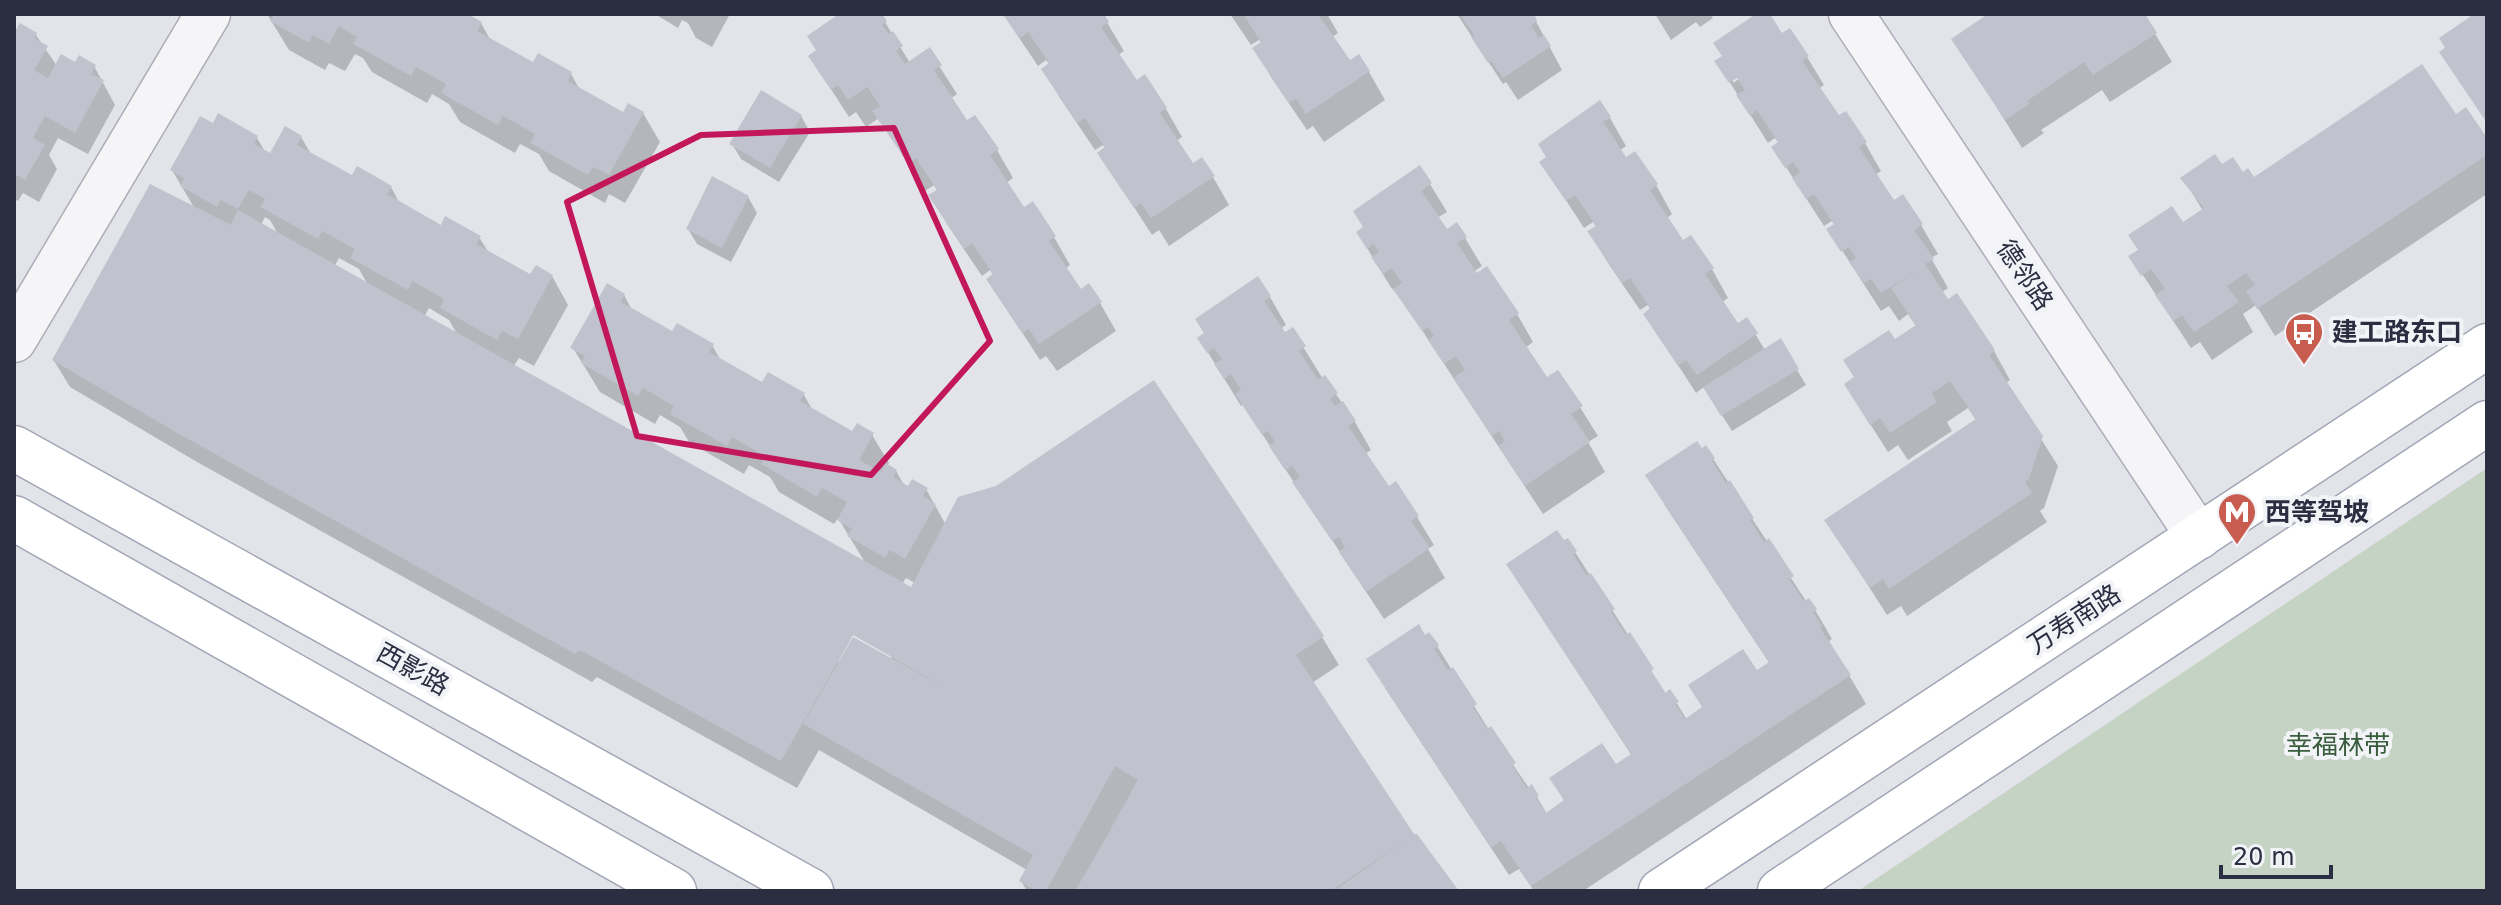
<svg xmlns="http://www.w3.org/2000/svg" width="2501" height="905" viewBox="0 0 2501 905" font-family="'DejaVu Sans','Noto Sans SC',sans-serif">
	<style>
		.green { fill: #c4d3c4 }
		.shadow { fill: #0003; fill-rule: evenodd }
		.building { fill: #c0c2cd }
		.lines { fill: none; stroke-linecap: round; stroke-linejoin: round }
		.minor-casing { stroke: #acadb7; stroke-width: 47 }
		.major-casing { stroke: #a2a5b5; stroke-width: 47 }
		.minor { stroke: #f5f5f8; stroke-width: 44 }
		.major { stroke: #fff; stroke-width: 44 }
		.marked { fill: none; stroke: #c2185b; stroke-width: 6; stroke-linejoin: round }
		.labels { text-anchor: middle; stroke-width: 8; stroke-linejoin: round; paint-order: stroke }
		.street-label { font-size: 26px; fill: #2b2e41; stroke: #f2f3f7 }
		.poi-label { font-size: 26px; font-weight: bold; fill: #2b2e41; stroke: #f2f3f7; text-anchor: start }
		.park-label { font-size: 26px; fill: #395c3c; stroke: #f2f3f7 }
	</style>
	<rect width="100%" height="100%" fill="#e3e4ea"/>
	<path class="green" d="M2487 468V891H1858Z"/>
	<path class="shadow" d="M267 14H464L481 23 491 41 533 65 571 74 580 90 623 115 643 113 660 142 625 203 609 194 605 203 549 171 539 154 520 144 515 153 460 122 449 104 432 94 427 103 372 72 363 58 355 54 345 71 329 63 325 70 289 50Z
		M655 14H730L712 47 696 38 688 23 682 20 678 28Z
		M843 14H880L910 63 929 50 957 94 950 99 967 123 997 150 1013 178 1006 183 1024 210 1054 237 1070 265 1065 269 1081 292 1100 303 1116 331 1057 371 1046 356 1040 360 988 280 994 276 990 270 982 276 947 224 931 196 938 192 934 185 925 191 879 118 866 127 856 112 849 117 810 57 818 51Z
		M1003 14H1102L1124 51 1118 55 1136 83 1166 109 1182 137 1176 141 1193 165 1213 177 1229 205 1169 246 1159 230 1152 235 1099 153 1106 149 1103 145 1095 150 1060 98 1044 69 1050 65 1046 60 1038 66Z
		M1230 14H1327L1338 33 1332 37 1349 63 1369 72 1385 100 1324 142 1313 126 1307 130 1271 77 1255 48 1262 44 1259 40 1251 45Z
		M1457 14H1532L1562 70 1518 100 1506 82 1503 84Z
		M1655 14H1710L1713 18 1700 27 1696 22 1671 40Z
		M1760 14H1768L1781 35 1807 57 1824 85 1818 89 1838 118 1865 143 1881 171 1875 175 1894 203 1902 197 1921 225 1938 254 1931 258 1948 288 1942 292 1948 302 1956 296 1994 351 2010 380 2006 383 2058 466 2044 508 2040 511 2047 522 1907 616 1901 606 1887 615 1826 520 1976 420 1968 408 1947 422 1952 431 1908 460 1898 445 1888 452 1863 413 1894 341 1916 326 1908 314 1899 321 1889 306 1881 311 1829 230 1835 226 1832 221 1824 226 1773 147 1779 143 1775 138 1768 143 1717 62ZM1746 74 1733 83V78Z
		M1991 14H2143L2172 62 2110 102 2102 90 2041 130 2044 133 2022 148 1954 39Z
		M14 34 36 35 57 66H94L115 105 88 154 58 138 49 155 57 169 39 202 23 193 18 201 14 199Z
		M801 116 810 132 779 182 741 159 732 144Z
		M2455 117 2487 142V194L2275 336 2256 305 2243 314 2253 332 2212 360 2200 342 2191 348 2131 257 2203 211 2183 178 2221 167 2253 179Z
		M1610 118 1626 146 1619 151 1625 160 1656 185 1672 214 1667 218 1683 243 1712 269 1728 298 1722 302 1737 326 1746 319 1765 350 1780 341 1806 385 1732 431 1704 387 1696 393 1645 314 1651 310 1648 305 1640 310 1606 260 1590 232 1596 227 1593 222 1584 228 1541 162 1548 158 1540 144Z
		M214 126 257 138 266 153 271 156 301 137 311 154 353 178 391 187 400 204 442 227 479 237 489 253 531 277 552 276 568 305 534 366 519 358 513 367 866 564 838 518 834 524 779 492 770 477 749 465 744 474 689 442 680 427 660 415 655 424 600 392 573 348 624 295 633 312 673 334 712 345 721 361 763 385 804 395 813 411 853 434 872 435 889 463 887 466 896 471 904 485 909 488 926 489 946 525 1322 637 1339 665 1312 683 1413 836 1457 891H1027L1021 881 1027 870 819 750 797 788 597 677 592 682 197 462 70 387 53 359 195 209 172 170ZM265 217 270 220 279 236 261 225ZM339 258 359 269 368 285 334 267ZM429 308 449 320 458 336 424 317ZM906 578 915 583 911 590 902 584ZM855 631 892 656 891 658 838 662Z
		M1430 184 1447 212 1437 218 1446 232 1465 238 1482 266 1473 272 1517 314 1533 342 1525 348 1547 379 1558 372 1598 436 1588 442 1605 472 1543 514 1402 300 1390 286 1358 233Z
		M748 197 757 213 731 262 697 244 688 229Z
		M1270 297 1286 325 1280 329 1284 335 1292 329 1323 379 1325 378 1355 422 1371 450 1365 454 1388 489 1417 517 1434 545 1428 549 1445 578 1384 619 1243 405 1241 406 1233 393 1199 338Z
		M1706 448 1806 601 1808 600 1815 610 1832 639 1829 641 1866 704 1583 891H1534L1519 869 1509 875 1385 688 1424 638 1437 646 1489 730 1529 788 1531 787 1547 814 1565 802 1551 779 1615 767 1632 756 1508 565 1575 552 1666 694 1670 692 1687 720 1770 664 1664 504Z"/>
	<path class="building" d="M274 14H468L482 22 477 31 533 62 538 53 572 72 568 81 623 112 628 103 644 112 609 175 593 167 588 175 530 143 535 134 503 116 498 125 441 93 446 84 416 67 411 76 353 44 357 37 339 26 329 44 313 35 309 43 270 21Z
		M839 14H882L887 21 882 25 889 34 893 31 903 46 896 51 905 64 930 47 942 65 934 70 967 120 975 115 999 149 990 155 1024 207 1033 201 1056 236 1049 241 1081 289 1089 283 1102 302 1039 344 1029 329 1022 333 986 279 993 274 972 243 964 249 928 195 937 190 916 158 908 163 872 111 880 106 867 87 848 100 838 85 831 90 808 56 816 50 807 36Z
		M1003 14H1104L1109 22 1101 27 1137 80 1145 74 1167 108 1160 113 1193 163 1202 157 1215 176 1151 218 1141 203 1134 208 1097 153 1105 147 1085 118 1077 123 1041 69 1049 63 1028 32 1020 38Z
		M1243 14H1318L1350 60 1359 54 1370 71 1306 114 1296 99 1289 103 1252 48 1261 42Z
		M1460 14H1534L1537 21 1531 26 1539 38 1544 35 1551 46 1503 78 1491 61 1488 63 1471 37 1474 35Z
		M1756 14H1770L1782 33 1790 28 1809 56 1802 61 1839 115 1846 111 1867 142 1859 147 1894 200 1903 194 1923 224 1914 230 1934 259 1925 264 1948 299 1957 293 1995 350 1989 355 2043 436 2029 479 2025 482 2032 493 1889 589 1883 579 1870 588 1824 520 1976 419 1950 381 1932 393 1937 402 1890 433 1880 418 1870 425 1844 384 1854 377 1843 360 1889 330 1895 339 1916 325 1891 288 1922 268 1881 293 1871 279 1864 283 1849 262 1856 258 1849 247 1841 252 1826 229 1834 224 1814 194 1806 199 1792 178 1800 172 1793 162 1785 168 1771 147 1778 142 1757 110 1750 116 1736 95 1745 90 1737 78 1729 83 1714 61 1722 56 1713 43Z
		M1988 14H2145L2157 33 2093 75 2084 62 2027 101 2029 104 2005 120 1951 39Z
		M2474 14H2487V123L2439 52 2445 48 2439 38Z
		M20 23 37 33 35 39 48 46 34 70 48 78 61 54 75 62 79 55 96 65 91 74 104 80 75 133 45 116 33 138 45 145 25 180 14 174V33Z
		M2422 64 2456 114 2466 107 2487 138V155L2257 309 2246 291 2255 285 2246 273 2227 286 2239 302 2194 332 2182 315 2173 321 2155 295 2165 289 2151 269 2141 276 2128 256 2138 250 2128 235 2172 206 2183 222 2204 208 2180 178 2215 154 2222 164 2233 157 2243 172 2248 168 2254 177Z
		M761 90 802 115 770 168 729 144Z
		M1600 100 1611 117 1603 122 1626 157 1635 151 1658 184 1650 190 1683 240 1691 235 1714 268 1705 274 1738 323 1747 317 1758 333 1697 375 1686 360 1678 366 1643 314 1650 308 1630 278 1622 283 1587 231 1596 226 1575 195 1566 201 1539 162 1546 157 1538 144Z
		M218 113 258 136 254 144 270 153 285 126 302 136 297 145 352 175 357 166 392 186 387 194 441 225 445 216 481 236 476 244 530 274 536 265 553 275 518 339 502 331 497 340 440 308 444 299 412 281 408 290 350 258 355 249 322 231 318 239 260 207 265 199 249 190 238 209 221 200 217 207 180 186 184 178 170 170 200 116 213 123Z
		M1420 165 1432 183 1421 190 1447 229 1457 222 1467 237 1457 243 1477 273 1487 266 1519 313 1509 320 1547 377 1558 370 1583 406 1571 414 1590 442 1525 486 1498 446 1505 441 1499 431 1492 436 1453 378 1465 370 1456 356 1444 364 1428 340 1434 336 1428 327 1422 331 1393 289 1402 283 1392 268 1383 274 1371 257 1379 252 1373 244 1367 249 1356 232 1363 227 1353 211Z
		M712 176 749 196 722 248 686 229Z
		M150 184 231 225 238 210 911 587 958 497 996 486 1154 380 1324 636 1296 655 1414 834H1417L1459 891H1334L1410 837 1331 891H1075L1110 831 1112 833 1110 830 1138 780 1115 766 1046 891H1037L1019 881 1033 855 803 724 853 637 951 691 853 635 781 761 580 650 575 654 179 434 52 360Z
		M1258 276 1271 296 1264 301 1285 332 1293 327 1306 346 1299 351 1318 380 1325 375 1338 393 1330 399 1335 406 1343 401 1356 421 1348 426 1389 486 1396 481 1419 516 1411 521 1430 548 1366 592 1339 552 1345 547 1339 537 1332 541 1292 482 1300 477 1292 466 1285 470 1269 446 1275 442 1268 431 1262 435 1235 394 1241 390 1231 374 1224 379 1214 364 1222 359 1214 348 1207 353 1197 338 1204 333 1195 319Z
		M607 283 625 294 621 302 672 331 677 323 714 344 709 352 762 382 768 372 805 393 800 401 852 431 857 423 874 433 859 460 881 472 886 463 897 470 893 477 908 486 912 479 928 488 923 496 936 504 905 559 890 550 885 558 847 536 852 529 837 520 847 502 822 488 817 497 761 464 765 456 732 437 727 446 670 414 674 406 643 388 638 396 581 363 585 356 570 348Z
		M1781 338 1799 369 1721 416 1703 387Z
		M1697 441 1702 448 1706 445 1715 458 1712 461 1726 483 1730 480 1754 518 1750 520 1764 542 1769 538 1794 576 1789 579 1804 601 1809 598 1817 609 1813 612 1822 626 1820 628 1851 675 1531 886 1501 841 1491 848 1366 659 1419 624 1425 635 1429 632 1439 645 1434 649 1448 670 1453 667 1477 704 1473 707 1487 729 1491 726 1516 763 1512 765 1527 788 1532 784 1539 796 1536 798 1546 813 1564 800 1549 778 1602 743 1616 764 1631 754 1506 564 1557 530 1564 540 1568 538 1577 551 1573 554 1587 576 1591 573 1615 609 1611 612 1626 635 1630 632 1654 669 1651 671 1665 693 1670 689 1679 702 1675 704 1685 719 1702 707 1688 685 1743 649 1757 670 1769 662 1645 475Z"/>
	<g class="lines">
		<g class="minor-casing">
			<path id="minor" d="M1851 14 2199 537
				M14 340 208 14"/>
		</g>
		<g class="major-casing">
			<path id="major" d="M14 448 811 891
				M14 518 674 891
				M1661 891 2487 346
				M1780 891 2487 423"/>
		</g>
		<use href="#minor" class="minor"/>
		<use href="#major" class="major"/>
	</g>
	<path class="marked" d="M894 128 990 341 871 475 637 436 567 202 701 135Z"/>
	<defs>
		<g id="bus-pin" transform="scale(2)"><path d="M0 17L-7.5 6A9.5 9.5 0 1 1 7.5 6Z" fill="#c75c4f" stroke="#f2f3f7"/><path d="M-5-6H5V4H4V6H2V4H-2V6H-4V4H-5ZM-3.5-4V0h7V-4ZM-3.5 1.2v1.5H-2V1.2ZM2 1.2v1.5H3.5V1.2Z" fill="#fff"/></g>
		<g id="metro-pin" transform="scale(2)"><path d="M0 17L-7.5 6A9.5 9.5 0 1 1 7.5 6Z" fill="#c75c4f" stroke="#f2f3f7"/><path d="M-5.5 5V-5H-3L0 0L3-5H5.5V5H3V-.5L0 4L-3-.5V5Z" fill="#fff"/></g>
	</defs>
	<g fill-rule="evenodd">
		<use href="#bus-pin" x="2304" y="332"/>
		<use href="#metro-pin" x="2237" y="512"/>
	</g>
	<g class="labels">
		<g class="street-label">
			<text transform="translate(2025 275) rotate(56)" y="9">德邻路</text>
			<text transform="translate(2074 619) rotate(-33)" y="9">万寿南路</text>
			<text transform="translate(413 669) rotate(29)" y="9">西影路</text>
		</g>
		<g class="poi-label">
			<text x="2332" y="341">建工路东口</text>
			<text x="2265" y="521">西等驾坡</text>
		</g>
		<g class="park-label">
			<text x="2338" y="754">幸福林带</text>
		</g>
	</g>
	<rect width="2501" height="905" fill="none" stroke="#2b2e41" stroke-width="32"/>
	<path d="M2221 865v12h110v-12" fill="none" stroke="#2b2e41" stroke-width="4"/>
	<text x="2233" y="865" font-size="24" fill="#2b2e41" stroke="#f2f3f7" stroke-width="6" paint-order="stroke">20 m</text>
</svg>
